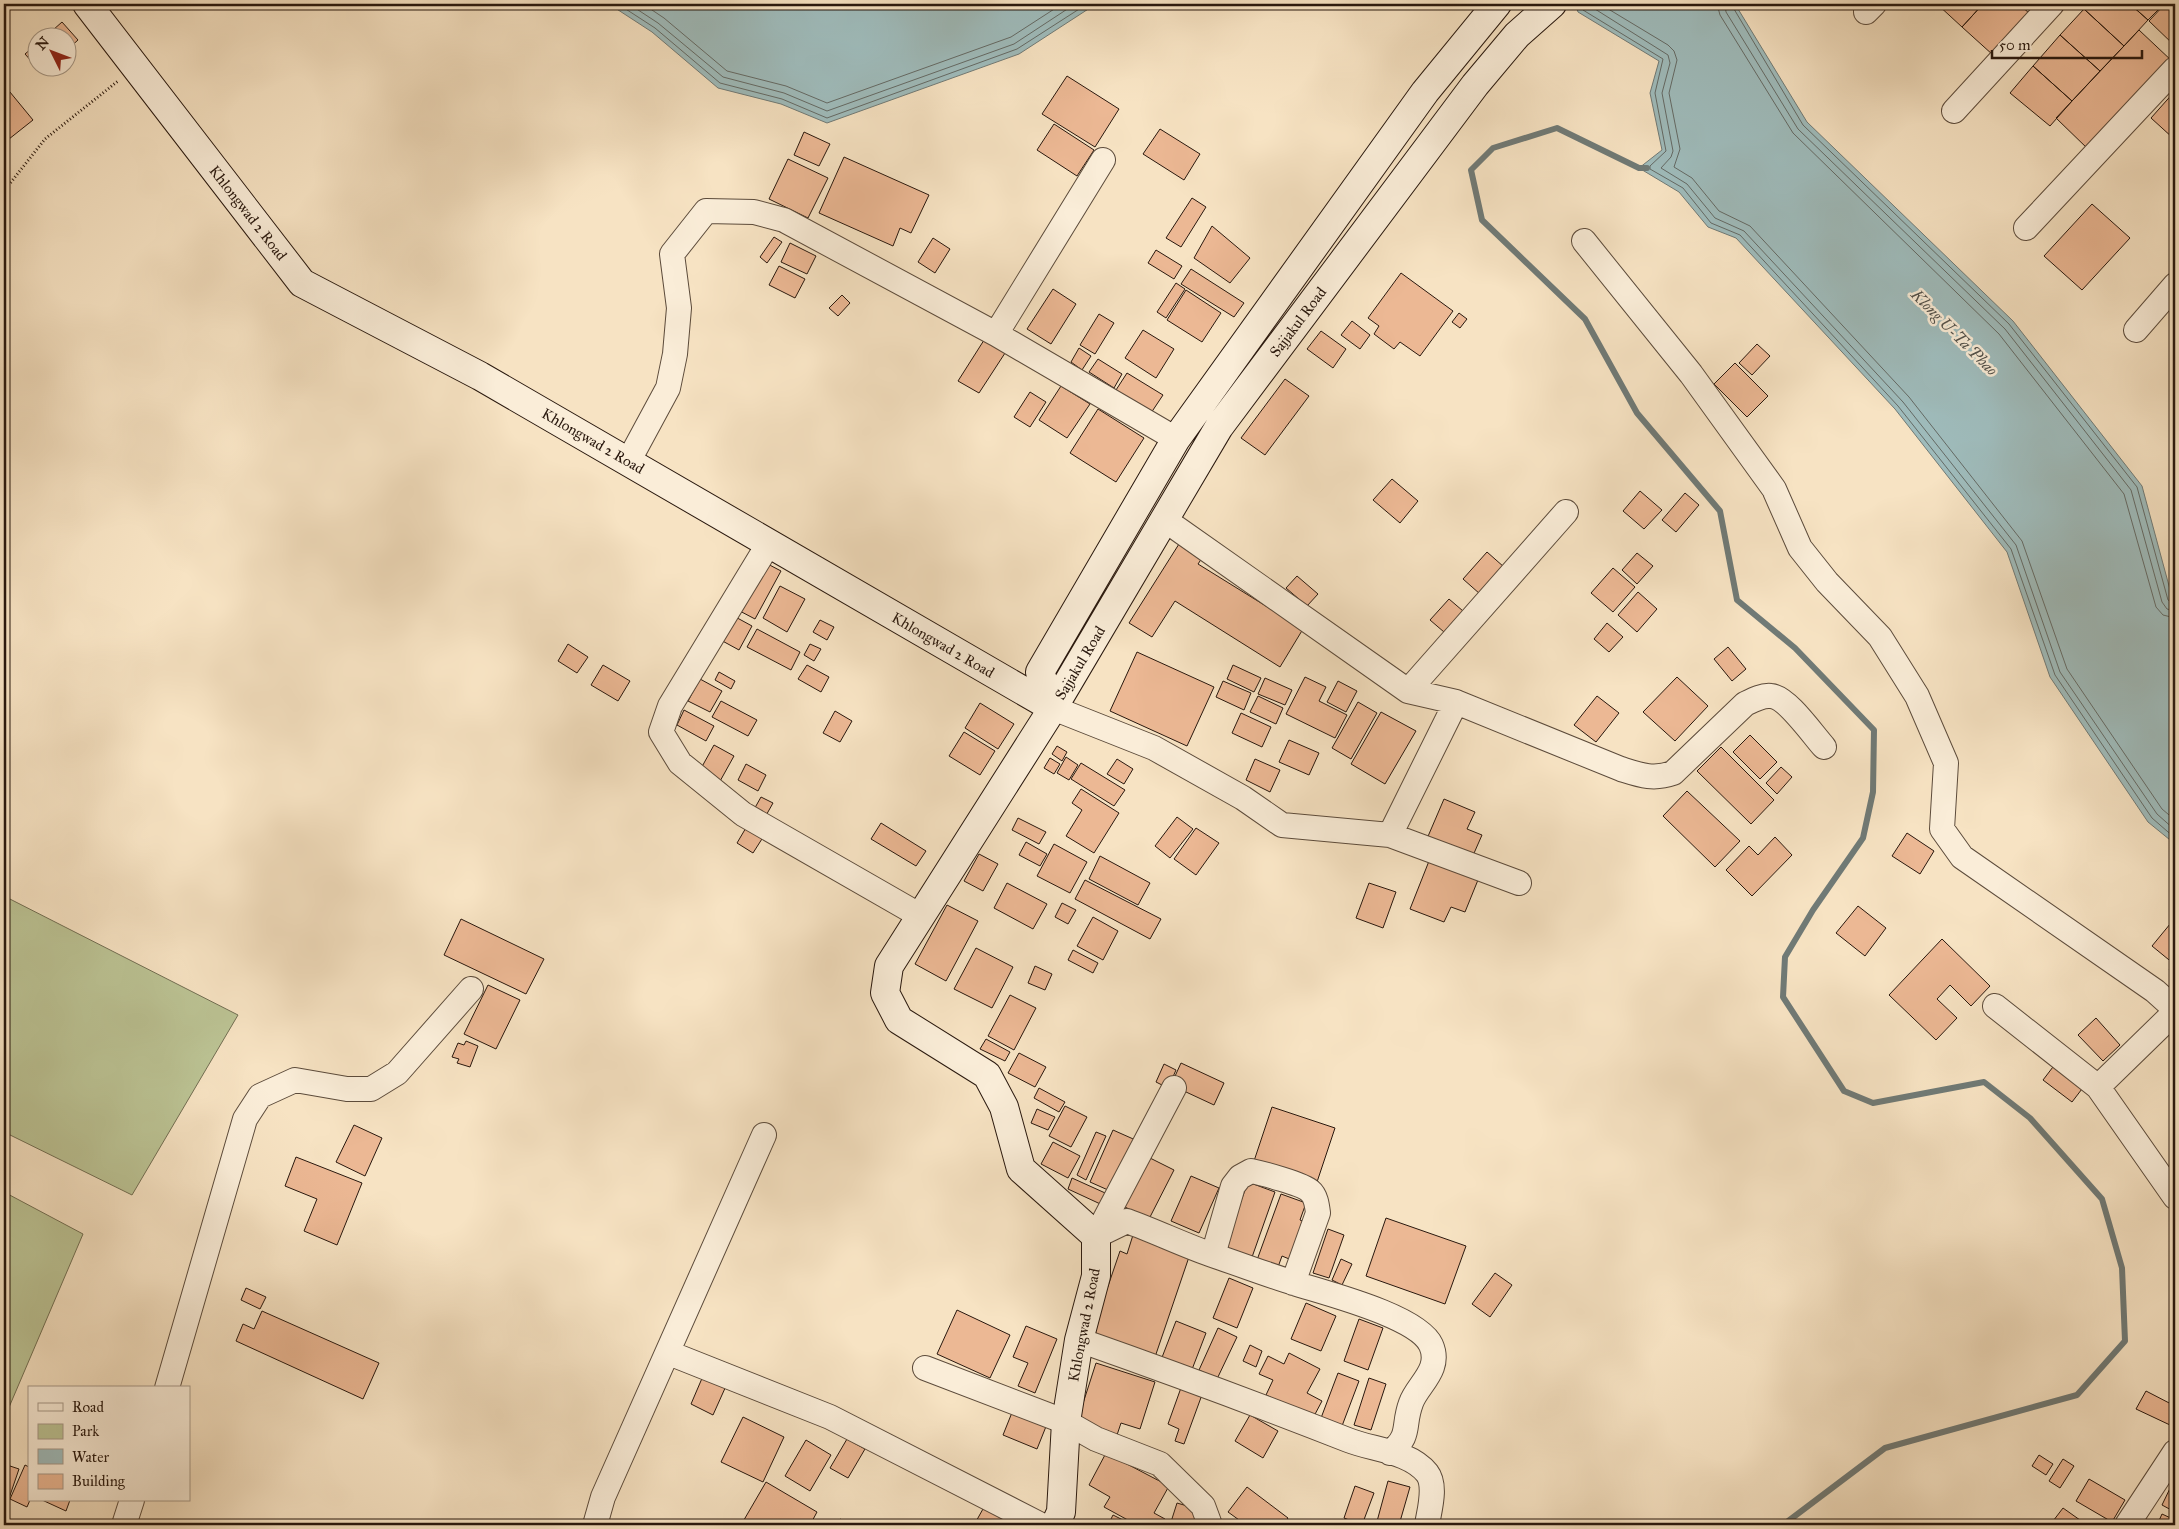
<svg xmlns="http://www.w3.org/2000/svg" width="2179" height="1529" viewBox="0 0 2179 1529" font-family="'IM FELL Great Primer',serif">
	<style>
		.green { fill: #bcc495; stroke: #726e52 }
		.water { fill: #9fbcbc; stroke: #707a76 }
		.lines { fill: none; stroke-linecap: round; stroke-linejoin: round }
		.shore { stroke: #646a65; stroke-width: 1 }
		.stream { stroke: #707a76; stroke-width: 6 }
		.building { fill: #ecb894; stroke: #29180e }
		.street-casing { stroke: #5c4b3b; stroke-width: 26 }
		.secondary-casing { stroke: #29180e; stroke-width: 30 }
		.path { stroke: #29180e; stroke-width: 3; stroke-dasharray: 1 2.5; stroke-linecap: butt }
		.street { stroke: #faedd8; stroke-width: 24 }
		.secondary { stroke: #faedd8; stroke-width: 28 }
		.labels { text-anchor: middle; stroke-width: 5; stroke-linejoin: round; paint-order: stroke }
		.street-label { font-size: 15px; fill: #29180e; stroke: #faedd8 }
		.water-label { font-size: 16px; font-style: italic; fill: #52514b; stroke: #faedd8 }
	</style>
	<rect width="100%" height="100%" fill="#f7e3c3"/>
	<filter id="stains"><feTurbulence type="fractalNoise" baseFrequency=".004" numOctaves="4"/><feColorMatrix values="0 0 0 0 .2 0 0 0 0 .09 0 0 0 0 .02 0 0 0 .5 -.17"/></filter>
	<radialGradient id="worn" r=".72"><stop offset=".6" stop-color="#630" stop-opacity="0"/><stop offset="1" stop-color="#630" stop-opacity=".3"/></radialGradient>
	<path class="green" d="M4 896 238 1015 132 1195 4 1132Z
		M4 1192 83 1234 4 1419Z"/>
	<path class="water" d="M609 4H1096L1019 54 827 123 781 104 718 88 652 32Z
		M1575 4H1735L1807 122 2013 321 2142 486 2175 608V844L2148 822 2050 677 2007 552 1895 409 1736 238 1708 227 1679 192 1639 168 1662 150 1650 93 1659 61 1578 12Z"/>
	<g class="lines">
		<path class="shore" d="M618 4 655 28 720 83 782 99 827 118 1017 49 1087 4
			M629 4 658 23 723 77 784 93 827 111 1014 44 1075 4
			M643 4 664 18 727 71 786 86 827 103 1011 37 1062 4
			M1580 4 1583 10 1663 59 1655 93 1666 151 1650 166V169L1683 188 1711 223 1740 235 1898 406 2011 549 2055 675 2152 818 2175 838
			M1587 4 1668 55 1670 63 1662 93 1673 151 1671 157 1661 168 1687 184 1715 218 1744 231 1903 402 2016 545 2060 672 2157 814 2175 830
			M1600 4 1668 45 1674 51 1677 60 1669 93 1680 149 1674 167 1692 178 1719 211 1750 226 1909 397 2022 541 2067 669 2162 809 2175 820
			M1717 4 1720 15 1793 133 1999 334 2124 494 2156 607 2163 615 2175 618
			M1725 4 1726 12 1798 129 2005 329 2131 490 2162 602 2167 609 2175 611
			M1731 4 1803 125 2009 324 2137 487 2168 600 2175 605"/>
		<path class="stream" d="M1647 168H1639L1557 128 1493 148 1471 170 1482 220 1585 319 1637 413 1720 511 1737 600 1795 648 1874 730 1873 792 1863 838 1813 910 1785 957 1783 997 1844 1091 1873 1103 1984 1082 2030 1118 2102 1199 2122 1268 2125 1341 2077 1395 1885 1448 1783 1525"/>
	</g>
	<path class="building" d="M1937 4H1983L1962 27Z
		M1983 4H2019L2030 14 1993 55 1962 27Z
		M2088 4H2130L2148 20 2124 46 2084 9Z
		M2130 4H2164L2148 20Z
		M2165 4H2175V46L2149 21Z
		M2084 9 2124 46 2100 71 2060 35Z
		M62 22 78 40 68 49V38H44Z
		M2139 30 2173 62 2089 150 2056 118Z
		M2060 35 2100 71 2072 101 2033 66Z
		M38 43V68H46L41 72 25 54Z
		M2033 66 2072 101 2050 126 2010 93Z
		M1067 76 1119 109 1095 147 1042 114Z
		M5 86 33 120 4 143V87Z
		M2175 91V135L2173 138 2151 118Z
		M1054 124 1094 150 1077 176 1037 150Z
		M1160 129 1200 154 1184 180 1143 154Z
		M804 132 830 144 819 166 794 155Z
		M844 157 929 195 911 233 900 228 893 246 819 213Z
		M788 159 828 178 808 218 769 199Z
		M1192 198 1206 207 1181 247 1166 238Z
		M2092 204 2130 238 2082 290 2044 256Z
		M1212 226 1250 258 1230 283 1194 258Z
		M774 237 782 242 767 263 760 257Z
		M933 238 950 249 935 273 918 262Z
		M790 243 816 256 807 274 781 262Z
		M1156 250 1182 266 1174 279 1148 263Z
		M779 266 805 279 795 298 769 285Z
		M1191 269 1244 303 1234 317 1181 284Z
		M1401 273 1453 311 1420 356 1400 342 1394 349 1374 334 1379 326 1368 318Z
		M1176 283 1185 289 1166 318 1157 312Z
		M1053 289 1076 304 1051 344 1027 329Z
		M1186 290 1221 313 1202 342 1167 320Z
		M842 295 850 303 838 316 829 308Z
		M1459 313 1467 319 1460 328 1452 322Z
		M1099 314 1114 323 1095 354 1080 345Z
		M1352 321 1370 335 1360 349 1341 335Z
		M1143 330 1174 349 1156 378 1125 358Z
		M1321 331 1346 349 1333 368 1307 349Z
		M986 337 1007 350 979 393 958 381Z
		M1757 344 1770 356 1752 375 1739 363Z
		M1079 348 1091 356 1082 370 1071 362Z
		M1098 359 1122 374 1114 388 1089 372Z
		M1735 363 1768 396 1747 417 1714 384Z
		M1127 373 1163 395 1151 413 1116 390Z
		M1285 379 1309 396 1265 455 1241 438Z
		M1061 386 1090 404 1067 438 1039 420Z
		M1030 392 1046 402 1030 427 1014 417Z
		M1098 409 1144 438 1116 482 1070 453Z
		M1392 479 1418 501 1400 523 1373 500Z
		M1640 491 1662 510 1644 529 1623 511Z
		M1685 493 1699 505 1676 532 1662 520Z
		M1179 544 1202 558 1198 564 1303 629 1280 667 1175 601 1152 637 1129 623Z
		M1487 552 1504 567 1480 594 1463 579Z
		M1637 553 1653 566 1637 584 1622 570Z
		M762 561 781 571 755 619 736 609Z
		M1613 568 1635 587 1613 612 1591 593Z
		M1297 576 1318 594 1307 606 1286 588Z
		M780 586 805 599 787 632 763 618Z
		M1638 592 1657 609 1637 632 1618 615Z
		M1449 599 1463 611 1444 632 1430 620Z
		M730 614 752 626 739 650 717 638Z
		M820 620 834 627 827 640 813 632Z
		M1607 623 1623 637 1609 652 1594 639Z
		M757 629 800 652 791 670 747 647Z
		M568 644 588 657 577 673 558 661Z
		M810 644 821 649 814 661 804 655Z
		M1728 647 1746 669 1732 681 1714 659Z
		M1137 652 1214 687 1187 746 1110 711Z
		M603 665 630 681 618 701 591 685Z
		M807 665 829 677 821 692 798 679Z
		M1233 665 1261 678 1254 692 1227 679Z
		M719 672 735 681 731 689 715 680Z
		M1305 677 1326 687 1319 701 1347 715 1335 738 1286 714Z
		M1677 677 1708 706 1675 741 1643 712Z
		M1265 678 1292 690 1285 705 1258 694Z
		M700 679 722 691 710 712 688 701Z
		M1223 681 1251 693 1244 710 1216 697Z
		M1338 681 1357 691 1346 712 1327 702Z
		M1258 696 1283 708 1276 724 1250 712Z
		M1597 696 1619 713 1596 742 1574 725Z
		M721 701 757 720 748 736 712 717Z
		M1358 702 1377 713 1351 759 1332 748Z
		M980 703 1014 724 998 749 965 728Z
		M684 710 714 726 706 741 677 725Z
		M835 711 852 721 840 742 823 733Z
		M1381 712 1416 731 1385 784 1351 764Z
		M1241 713 1271 727 1262 747 1232 733Z
		M964 732 995 751 980 775 949 756Z
		M1750 735 1777 762 1760 779 1733 752Z
		M1289 740 1319 753 1309 775 1279 762Z
		M714 745 734 756 719 783 699 772Z
		M1057 746 1067 752 1062 761 1052 754Z
		M1721 747 1774 800 1751 824 1697 771Z
		M1066 757 1078 765 1069 780 1057 773Z
		M1050 758 1060 764 1054 774 1044 768Z
		M1117 759 1133 769 1124 784 1107 774Z
		M1255 759 1280 770 1270 792 1246 780Z
		M1081 763 1125 790 1114 806 1071 779Z
		M746 764 766 775 758 791 738 780Z
		M1781 767 1792 777 1777 794 1766 783Z
		M1081 789 1119 813 1094 853 1066 836 1082 810 1072 803Z
		M1687 791 1740 841 1715 867 1663 816Z
		M761 797 773 803 764 819 752 813Z
		M1444 799 1475 812 1467 829 1482 835 1471 860 1426 841Z
		M1177 817 1193 829 1170 858 1155 846Z
		M1018 818 1046 832 1039 844 1012 830Z
		M750 821 767 831 753 853 737 843Z
		M881 823 926 851 916 866 871 839Z
		M1196 828 1219 843 1196 875 1174 859Z
		M1907 833 1934 851 1920 874 1892 856Z
		M1775 837 1792 855 1752 896 1726 870 1749 846 1758 855Z
		M1026 842 1047 854 1040 866 1019 855Z
		M1054 844 1087 862 1070 893 1037 876Z
		M979 854 998 864 983 891 964 881Z
		M1100 856 1150 883 1138 905 1089 879Z
		M1431 856 1480 875 1465 912 1451 907 1444 922 1410 909Z
		M1085 880 1161 919 1150 939 1075 899Z
		M1007 883 1047 904 1033 929 994 908Z
		M1369 883 1396 892 1383 928 1356 918Z
		M1062 903 1076 910 1068 924 1055 917Z
		M947 905 978 921 946 981 915 964Z
		M1858 906 1886 928 1865 956 1836 933Z
		M1093 917 1118 931 1103 960 1077 946Z
		M2175 918V976L2169 970 2174 964 2152 946Z
		M461 919 544 959 526 994 444 955Z
		M1942 939 1990 986 1971 1006 1950 985 1937 999 1957 1018 1936 1040 1889 995Z
		M976 948 1013 967 992 1008 954 989Z
		M1073 950 1098 963 1093 973 1068 960Z
		M1035 966 1052 974 1045 990 1028 983Z
		M488 985 520 1000 496 1049 464 1034Z
		M1010 995 1036 1008 1014 1050 988 1036Z
		M2096 1018 2120 1045 2103 1061 2078 1035Z
		M986 1039 1010 1052 1005 1061 980 1049Z
		M466 1041 478 1046 470 1067 457 1063 459 1059 452 1057 458 1043 464 1045Z
		M1019 1053 1046 1067 1035 1087 1008 1073Z
		M1181 1063 1224 1083 1214 1105 1171 1085Z
		M2056 1063 2085 1085 2072 1102 2043 1080Z
		M1164 1064 1176 1070 1168 1088 1156 1082Z
		M1039 1088 1065 1102 1059 1112 1034 1098Z
		M1065 1106 1087 1117 1071 1147 1049 1136Z
		M1272 1107 1335 1128 1317 1182 1254 1161Z
		M1037 1109 1055 1117 1048 1130 1031 1123Z
		M354 1125 382 1138 365 1176 336 1162Z
		M1113 1130 1140 1142 1117 1194 1090 1182Z
		M1096 1132 1106 1136 1086 1180 1077 1175Z
		M1053 1142 1080 1156 1068 1178 1041 1164Z
		M296 1157 362 1183 337 1245 304 1231 317 1199 285 1186Z
		M1148 1157 1174 1170 1149 1219 1123 1206Z
		M1191 1176 1219 1188 1199 1233 1171 1221Z
		M1072 1178 1114 1197 1109 1208 1068 1189Z
		M1248 1182 1275 1192 1251 1260 1223 1250Z
		M1281 1194 1306 1203 1300 1220 1307 1223 1294 1261 1282 1256 1278 1267 1257 1260Z
		M1386 1218 1466 1246 1445 1304 1366 1276Z
		M1328 1229 1344 1235 1329 1278 1313 1273Z
		M1133 1235 1190 1254 1154 1360 1090 1339 1120 1251 1127 1254Z
		M1341 1259 1352 1264 1342 1285 1332 1280Z
		M1495 1273 1512 1285 1490 1317 1472 1304Z
		M1229 1278 1253 1288 1237 1328 1213 1318Z
		M246 1288 266 1297 260 1309 241 1300Z
		M1306 1303 1336 1316 1321 1351 1291 1339Z
		M957 1310 1010 1335 990 1378 937 1354Z
		M262 1311 379 1363 363 1399 236 1341 243 1324 254 1329Z
		M1359 1319 1383 1328 1368 1370 1344 1361Z
		M1176 1321 1206 1333 1191 1372 1161 1360Z
		M1026 1326 1057 1339 1035 1393 1018 1386 1028 1363 1013 1357Z
		M1218 1328 1237 1337 1217 1379 1199 1370Z
		M1250 1345 1262 1351 1256 1367 1243 1361Z
		M1289 1353 1320 1369 1307 1393 1322 1401 1313 1418 1266 1395 1273 1380 1259 1374 1268 1356 1284 1364Z
		M1096 1363 1155 1382 1140 1429 1121 1423 1117 1435 1077 1422Z
		M1338 1373 1359 1381 1342 1426 1321 1418Z
		M703 1376 726 1386 713 1415 691 1404Z
		M1369 1378 1386 1384 1371 1430 1354 1425Z
		M1182 1385 1203 1392 1184 1444 1175 1441 1179 1429 1168 1424Z
		M2146 1391 2175 1406V1414L2170 1425 2136 1409Z
		M1013 1410 1047 1424 1037 1449 1003 1435Z
		M1250 1415 1278 1431 1263 1458 1235 1441Z
		M743 1417 784 1437 763 1482 721 1462Z
		M847 1439 865 1449 848 1478 830 1468Z
		M806 1440 831 1455 810 1491 785 1476Z
		M1106 1453 1169 1486 1154 1513 1165 1519 1162 1525H1137L1104 1507 1110 1497 1089 1485Z
		M2039 1455 2053 1464 2046 1475 2032 1466Z
		M2063 1459 2074 1466 2060 1488 2049 1481Z
		M4 1464 19 1469 4 1513Z
		M25 1465 29 1467 30 1500 27 1507 10 1499Z
		M2175 1478V1512L2162 1505Z
		M2089 1479 2125 1500 2112 1522 2076 1501Z
		M1388 1481 1410 1487 1399 1525H1376Z
		M766 1482 817 1512 810 1525H741Z
		M1355 1486 1374 1493 1362 1525 1344 1518Z
		M1247 1487 1288 1518 1283 1525H1258L1254 1522 1251 1525H1246L1228 1512Z
		M42 1500H70L66 1511Z
		M988 1500 1035 1525H974Z
		M1177 1503 1201 1510 1196 1525H1170Z
		M2063 1508 2087 1525H2050Z
		M2162 1514 2175 1520V1525H2157Z
		M1113 1515 1133 1525H1108Z
		M840 1519 852 1525H836Z"/>
	<g class="lines">
		<g class="street-casing">
			<path id="street" d="M1866 12 1874 4
				M1954 111 2052 4
				M2026 228 2175 69
				M1584 241 1691 374 1774 489 1800 548 1827 582 1880 637 1917 696 1946 763 1942 829 1962 857 2155 991 2175 1009
				M2136 330 2175 285
				M996 334 1103 160
				M628 462 668 388 675 354 679 308 672 254 706 211 754 212 784 220 996 334 1176 439
				M1165 520 1408 691 1456 702 1621 769C1640 775 1653 780 1673 773L1745 704C1753 700 1762 695 1771 696 1787 697 1813 735 1824 747
				M769 543 670 706 661 732 680 763 743 814 919 915
				M1408 691 1566 512
				M1053 708 1154 748 1243 798 1282 825 1390 835 1519 883
				M1390 835 1456 702
				M1995 1006 2098 1087 2175 1197
				M2098 1087 2175 1012
				M1174 1088 1096 1236 1127 1221C1157 1232 1186 1246 1215 1256 1242 1265 1268 1275 1294 1283 1325 1293 1418 1316 1431 1345 1442 1370 1417 1385 1411 1403 1402 1427 1412 1434 1390 1453
				M1213 1255 1233 1186 1240 1177 1251 1171C1261 1173 1303 1184 1310 1191 1316 1196 1317 1205 1318 1213L1293 1283
				M1079 1340C1170 1372 1259 1405 1348 1440 1373 1450 1409 1451 1427 1473 1437 1486 1429 1511 1427 1525
				M669 1353 830 1417 1041 1525
				M925 1368 1066 1422 1096 1439 1160 1464 1203 1506 1210 1525
				M167 1388 245 1119 260 1096 295 1080 347 1089H371L397 1073 471 989
				M124 1525 132 1500
				M595 1525 603 1497 764 1135
				M2127 1525 2175 1452"/>
		</g>
		<g class="secondary-casing">
			<path id="secondary" d="M87 4 302 283 480 376 1053 708
				M1053 708 1040 672 1176 439 1425 92 1497 4
				M1055 1525 1061 1512 1066 1422 1079 1340 1096 1276V1236L1021 1169 1004 1107 987 1075 899 1020 885 993 889 966 1053 708 1219 427 1475 85 1517 35 1552 4"/>
		</g>
		<path class="path" d="M4 191 45 139 118 81"/>
		<use href="#street" class="street"/>
		<use href="#secondary" class="secondary"/>
	</g>
	<g class="labels">
		<g class="street-label">
			<text transform="translate(248 213) rotate(52)" y="5">Khlongwad 2 Road</text>
			<text transform="translate(1298 322) rotate(-53)" y="5">Sajjakul Road</text>
			<text transform="translate(593 441) rotate(30)" y="5">Khlongwad 2 Road</text>
			<text transform="translate(943 645) rotate(30)" y="5">Khlongwad 2 Road</text>
			<text transform="translate(1080 663) rotate(-59)" y="5">Sajjakul Road</text>
			<text transform="translate(1084 1325) rotate(-79)" y="5">Khlongwad 2 Road</text>
		</g>
		<g class="water-label">
			<text transform="translate(1955 332) rotate(45)" y="6">Klong U-Ta Phao</text>
		</g>
	</g>
	<rect width="2179" height="1529" fill="none" stroke="#f7e3c3" stroke-width="20"/>
	<rect x="5" y="5" width="2169" height="1519" fill="none" stroke="#29180e" stroke-width="2.5"/>
	<rect x="10" y="10" width="2159" height="1509" fill="none" stroke="#29180e"/>
	<rect x="28" y="1386" width="162" height="115" fill="#faedd8" stroke="#a69887"/>
	<rect x="38" y="1403" width="25" height="8" fill="#faedd8" stroke="#a69887"/>
	<text x="72" y="1412" font-size="15" fill="#29180e">Road</text>
	<rect x="38" y="1424" width="25" height="15" fill="#bcc495" stroke="#a69887"/>
	<text x="72" y="1436" font-size="15" fill="#29180e">Park</text>
	<rect x="38" y="1449" width="25" height="15" fill="#9fbcbc" stroke="#a69887"/>
	<text x="72" y="1462" font-size="15" fill="#29180e">Water</text>
	<rect x="38" y="1474" width="25" height="15" fill="#ecb894" stroke="#a69887"/>
	<text x="72" y="1486" font-size="15" fill="#29180e">Building</text>
	<g transform="translate(52 52) rotate(312)"><circle r="24" fill="#faedd8" stroke="#a69887"/>
	<path d="M0-4L9 19L0 12L-9 19Z" fill="#8f2418"/>
	<text y="-8" font-size="14" font-weight="bold" text-anchor="middle" fill="#29180e">N</text>
	</g>
	<path d="M1992 50v8h150v-8" fill="none" stroke="#29180e" stroke-width="2.5"/>
	<text x="1999" y="50" font-size="15" fill="#29180e" stroke="#faedd8" stroke-width="4" paint-order="stroke">50 m</text>
	<rect width="100%" height="100%" filter="url(#stains)"/>
	<rect width="100%" height="100%" fill="url(#worn)"/>
</svg>
